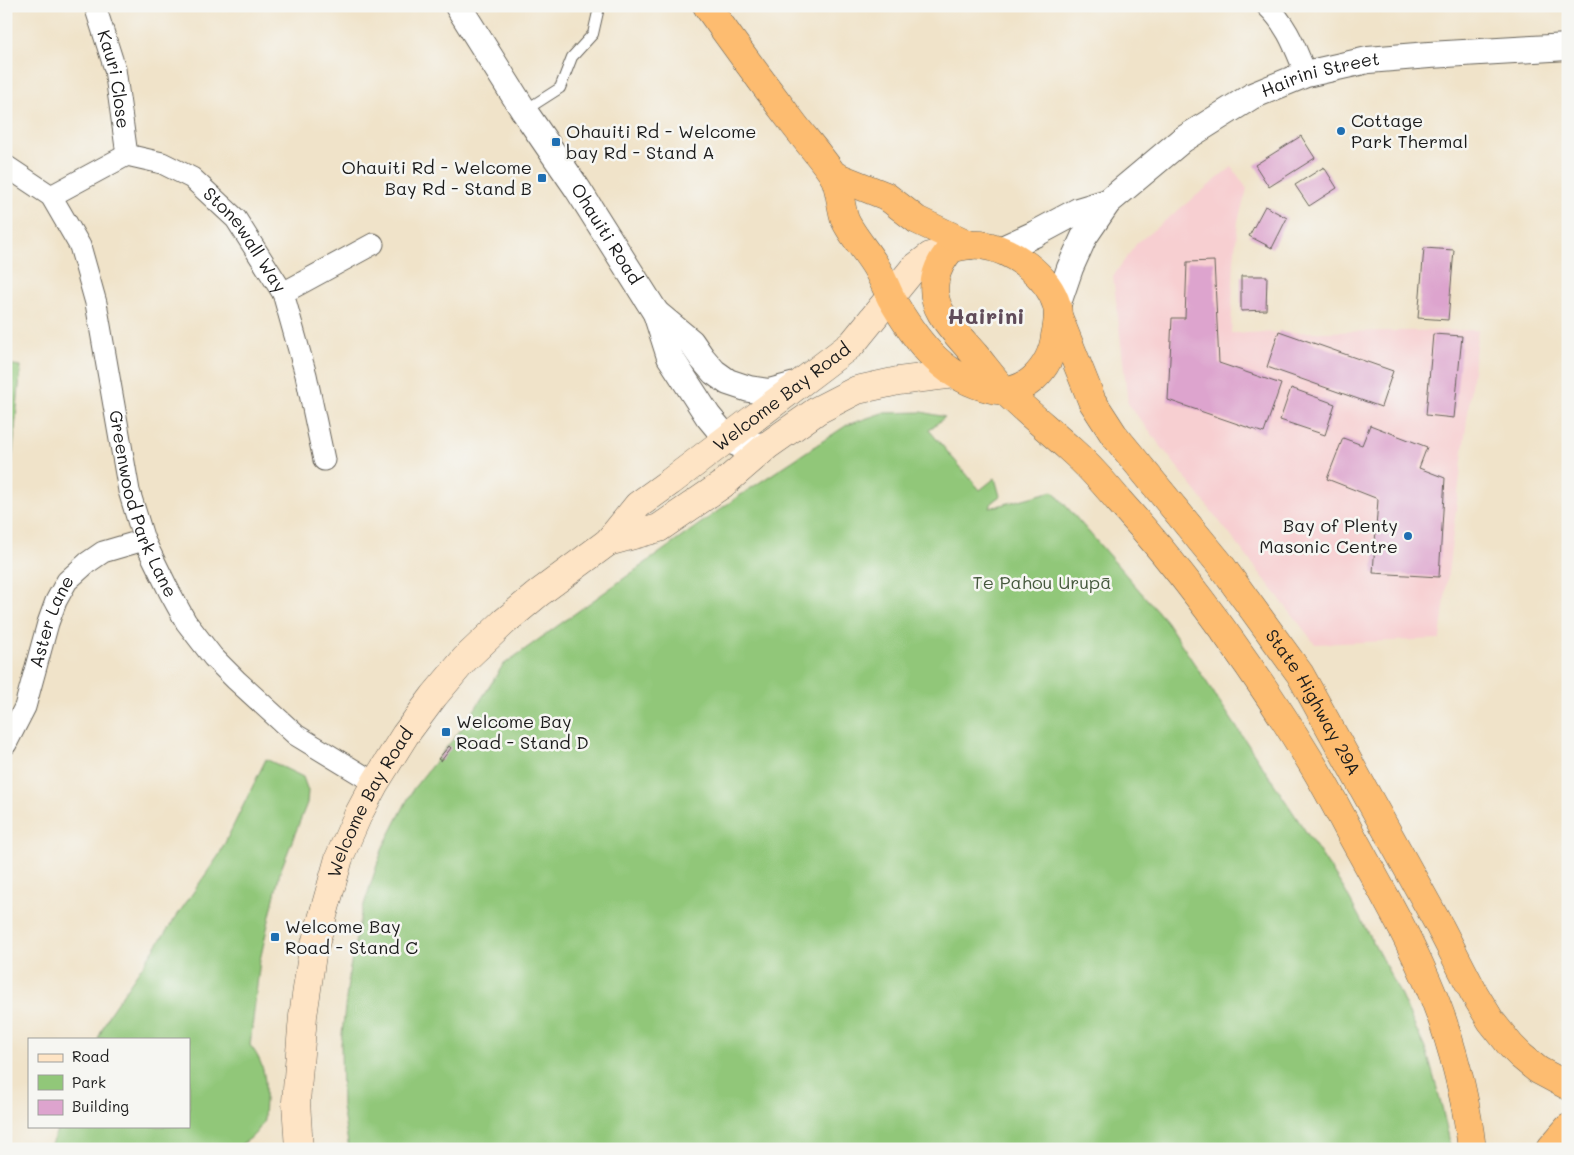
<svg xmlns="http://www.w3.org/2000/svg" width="1574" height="1155" viewBox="0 0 1574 1155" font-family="Mali,sans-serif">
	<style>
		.built { fill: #f7cfd1 }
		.green { fill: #91c779; stroke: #56724a }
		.building { fill: #dda4ce }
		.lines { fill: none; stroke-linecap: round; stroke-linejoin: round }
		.service-casing { stroke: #666259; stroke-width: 12 }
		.minor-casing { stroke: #666259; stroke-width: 23 }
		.tertiary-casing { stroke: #666259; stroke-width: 28 }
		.secondary-casing { stroke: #666259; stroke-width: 29 }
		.trunk-casing { stroke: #666259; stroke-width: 29 }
		.service { stroke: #fff; stroke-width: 10 }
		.minor { stroke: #fff; stroke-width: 21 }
		.tertiary { stroke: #fff; stroke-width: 26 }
		.secondary { stroke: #fee4c5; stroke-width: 28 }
		.trunk { stroke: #fdbc6f; stroke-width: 28 }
		.poi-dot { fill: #1f6fb2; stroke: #f6f6f2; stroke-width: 2 }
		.labels { text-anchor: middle; stroke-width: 5; stroke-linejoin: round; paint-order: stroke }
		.street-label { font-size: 18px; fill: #1c1c1c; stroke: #f6f6f2 }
		.poi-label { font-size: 18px; fill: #1c1c1c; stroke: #f6f6f2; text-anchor: start }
		.park-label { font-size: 18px; fill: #45583d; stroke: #f6f6f2 }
		.district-label { font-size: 22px; font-weight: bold; fill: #604c5a; stroke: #f6f6f2 }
	</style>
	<rect width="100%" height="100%" fill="#f6f6f2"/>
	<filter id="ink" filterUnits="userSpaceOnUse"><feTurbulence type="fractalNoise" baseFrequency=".02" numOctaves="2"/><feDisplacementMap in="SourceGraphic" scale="10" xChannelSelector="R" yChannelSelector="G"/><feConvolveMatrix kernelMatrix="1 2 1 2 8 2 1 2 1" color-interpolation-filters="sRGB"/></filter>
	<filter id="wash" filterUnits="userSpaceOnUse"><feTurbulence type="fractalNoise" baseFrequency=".0096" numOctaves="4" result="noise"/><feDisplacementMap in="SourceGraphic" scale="20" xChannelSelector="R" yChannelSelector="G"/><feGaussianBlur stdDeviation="1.12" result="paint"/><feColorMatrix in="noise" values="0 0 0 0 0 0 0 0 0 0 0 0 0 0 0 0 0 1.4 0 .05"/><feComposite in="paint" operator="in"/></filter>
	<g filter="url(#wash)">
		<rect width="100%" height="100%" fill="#f0e3c9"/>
		<path class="built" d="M1232 167 1247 189 1238 221 1234 260 1231 333 1478 330 1440 639 1315 644 1128 404 1113 276 1137 243Z"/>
		<path class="green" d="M6 364 21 366 8 503H6Z
			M922 412 945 417 929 430 980 490 995 478 1000 496 992 502 990 508 1053 491 1166 621 1344 889 1395 983 1427 1053 1440 1099 1449 1138V1149H349L342 1107 341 1043 349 973 361 914 383 847 413 789 466 723 503 665 736 498 847 425 882 413Z
			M266 759 303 777 308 791 307 803 280 872 260 960 250 1045C270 1070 265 1090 264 1120 258 1134 245 1145 230 1149H49L59 1126H189V1039H98L109 1014 219 855Z"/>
		<g id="blocks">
			<path class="building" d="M1301 136 1315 158 1269 187 1255 165Z
				M1324 167 1337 188 1309 206 1295 185Z
				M1265 206 1287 218 1272 248 1249 236Z
				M1424 248 1454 250 1448 320 1418 318Z
				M1214 261 1219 363 1281 384 1264 433 1168 400 1172 318H1185L1187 262Z
				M1241 276H1267L1266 310 1241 311Z
				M1279 331 1393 371 1381 407 1267 367Z
				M1433 334 1462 336 1454 418 1426 415Z
				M1291 388 1335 404 1325 435 1280 420Z
				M1370 425 1427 447 1419 468 1445 478 1439 577 1373 573 1378 499 1327 479 1343 438 1362 445Z
				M449 746 451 748 441 761 438 759Z"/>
		</g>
	</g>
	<g filter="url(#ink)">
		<use href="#blocks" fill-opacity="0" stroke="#666259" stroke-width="1"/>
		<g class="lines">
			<g class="service-casing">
				<path id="service" d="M524 111 560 88 572 57 593 34 598 12"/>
			</g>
			<g class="minor-casing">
				<g id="minor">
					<path id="s1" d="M95 6 115 69 127 155"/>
					<path d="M1267 6C1288 26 1295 48 1306 74"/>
					<path id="s2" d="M6 166 51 196 80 246 96 303 129 491 144 540 169 591 186 622 213 657 236 680 296 735 375 783"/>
					<path id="s3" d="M51 196 127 155 162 163 192 178 236 219 283 293 306 375 324 460"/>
					<path d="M283 293 373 244"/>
					<path id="s4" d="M6 744 25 707 48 623 56 601 67 581 87 563 103 552 144 540"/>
				</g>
			</g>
			<g class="tertiary-casing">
				<g id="tertiary">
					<path id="s5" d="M458 6 524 111 577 188 656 313 670 357 708 416 727 439 746 447 768 445"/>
					<path d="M1000 250 1035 234 1078 211 1108 202"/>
					<path id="s6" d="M1057 306 1070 268 1084 237 1108 202 1182 140 1252 96 1306 74 1368 60 1429 55 1568 47"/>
					<path d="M656 313 691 342 702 358 714 372 728 382 749 389 769 392 799 384"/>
				</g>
			</g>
			<g class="secondary-casing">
				<g id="secondary">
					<path d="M608 542 659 528 723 484 768 445 818 410 857 390 898 381 955 374"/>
					<path id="s7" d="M299 1149 296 1102 303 1016 312 955 339 858 358 815 375 783 405 735 434 696 465 659 504 622 539 593 608 542 638 505 670 482 852 344 913 269 930 256 951 249"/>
				</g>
			</g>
			<g class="trunk-casing">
				<g id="trunk">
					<path d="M707 6C734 44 762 82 790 119 803 137 819 154 832 173 840 184 840 206 845 220 851 234 868 253 876 267 882 277 886 288 891 298 913 336 939 374 984 387 1002 393 1018 392 1033 379 1045 368 1053 353 1055 336 1057 327 1059 316 1057 306 1048 275 1012 249 981 245 971 244 961 246 951 249 935 267 928 291 941 313 950 328 963 341 975 355 985 367 995 381 1006 392 1027 412 1050 431 1071 450 1088 465 1104 483 1119 501 1192 582 1257 673 1314 767 1328 790 1340 814 1353 838 1385 896 1422 960 1443 1022 1457 1064 1467 1106 1472 1149"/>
					<path d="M833 175 886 196 917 220 970 245"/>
					<path id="s8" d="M1058 316 1092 401 1114 435 1220 564 1300 674 1440 927 1474 993 1491 1021 1511 1046 1521 1056 1538 1070 1568 1086"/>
					<path d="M1550 1149 1568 1128"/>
				</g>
			</g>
			<use href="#service" class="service"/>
			<use href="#minor" class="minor"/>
			<use href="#tertiary" class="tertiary"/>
			<use href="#secondary" class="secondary"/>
			<use href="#trunk" class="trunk"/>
		</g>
	</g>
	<g class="poi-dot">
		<circle cx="1341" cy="131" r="5"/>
		<rect x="551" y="137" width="10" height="10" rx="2.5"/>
		<rect x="537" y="173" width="10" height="10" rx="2.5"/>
		<circle cx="1408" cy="536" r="5"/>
		<rect x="441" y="727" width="10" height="10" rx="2.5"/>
		<rect x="270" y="932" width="10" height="10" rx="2.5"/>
	</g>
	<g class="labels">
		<g class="street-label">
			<text dy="6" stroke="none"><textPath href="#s6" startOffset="368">Hairini Street</textPath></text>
			<text dy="6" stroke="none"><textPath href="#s1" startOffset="76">Kauri Close</textPath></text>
			<text dy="6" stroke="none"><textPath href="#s5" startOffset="272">Ohauiti Road</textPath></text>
			<text dy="6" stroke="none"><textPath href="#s3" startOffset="238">Stonewall Way</textPath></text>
			<text dy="6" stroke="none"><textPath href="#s7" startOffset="945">Welcome Bay Road</textPath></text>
			<text dy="6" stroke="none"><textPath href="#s2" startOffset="378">Greenwood Park Lane</textPath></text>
			<text dy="6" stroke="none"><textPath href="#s4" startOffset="131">Aster Lane</textPath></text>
			<text dy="6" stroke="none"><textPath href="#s8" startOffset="466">State Highway 29A</textPath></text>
			<text dy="6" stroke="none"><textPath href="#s7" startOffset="359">Welcome Bay Road</textPath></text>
		</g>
		<g class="poi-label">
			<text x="1351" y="127">Cottage<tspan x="1351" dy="21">Park Thermal</tspan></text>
			<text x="566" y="138">Ohauiti Rd - Welcome<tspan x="566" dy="21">bay Rd - Stand A</tspan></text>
			<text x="532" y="174" text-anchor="end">Ohauiti Rd - Welcome<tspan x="532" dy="21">Bay Rd - Stand B</tspan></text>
			<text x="1398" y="532" text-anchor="end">Bay of Plenty<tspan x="1398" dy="21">Masonic Centre</tspan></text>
			<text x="456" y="728">Welcome Bay<tspan x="456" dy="21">Road - Stand D</tspan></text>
			<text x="285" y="933">Welcome Bay<tspan x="285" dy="21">Road - Stand C</tspan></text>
		</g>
		<g class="park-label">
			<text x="1042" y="589">Te Pahou Urupā</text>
		</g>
		<g class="district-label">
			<text x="986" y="324">Hairini</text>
		</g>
	</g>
	<rect width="1574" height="1155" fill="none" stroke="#f6f6f2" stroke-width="25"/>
	<rect x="28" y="1038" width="162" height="90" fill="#f6f6f2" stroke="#9f9f9c"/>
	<rect x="38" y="1054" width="25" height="8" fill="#fee4c5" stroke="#9f9f9c"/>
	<text x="72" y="1062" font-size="15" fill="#1c1c1c">Road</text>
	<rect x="38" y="1075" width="25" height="15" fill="#91c779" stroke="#9f9f9c"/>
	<text x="72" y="1088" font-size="15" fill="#1c1c1c">Park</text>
	<rect x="38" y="1100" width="25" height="15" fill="#dda4ce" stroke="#9f9f9c"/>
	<text x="72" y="1112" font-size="15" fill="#1c1c1c">Building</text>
</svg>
